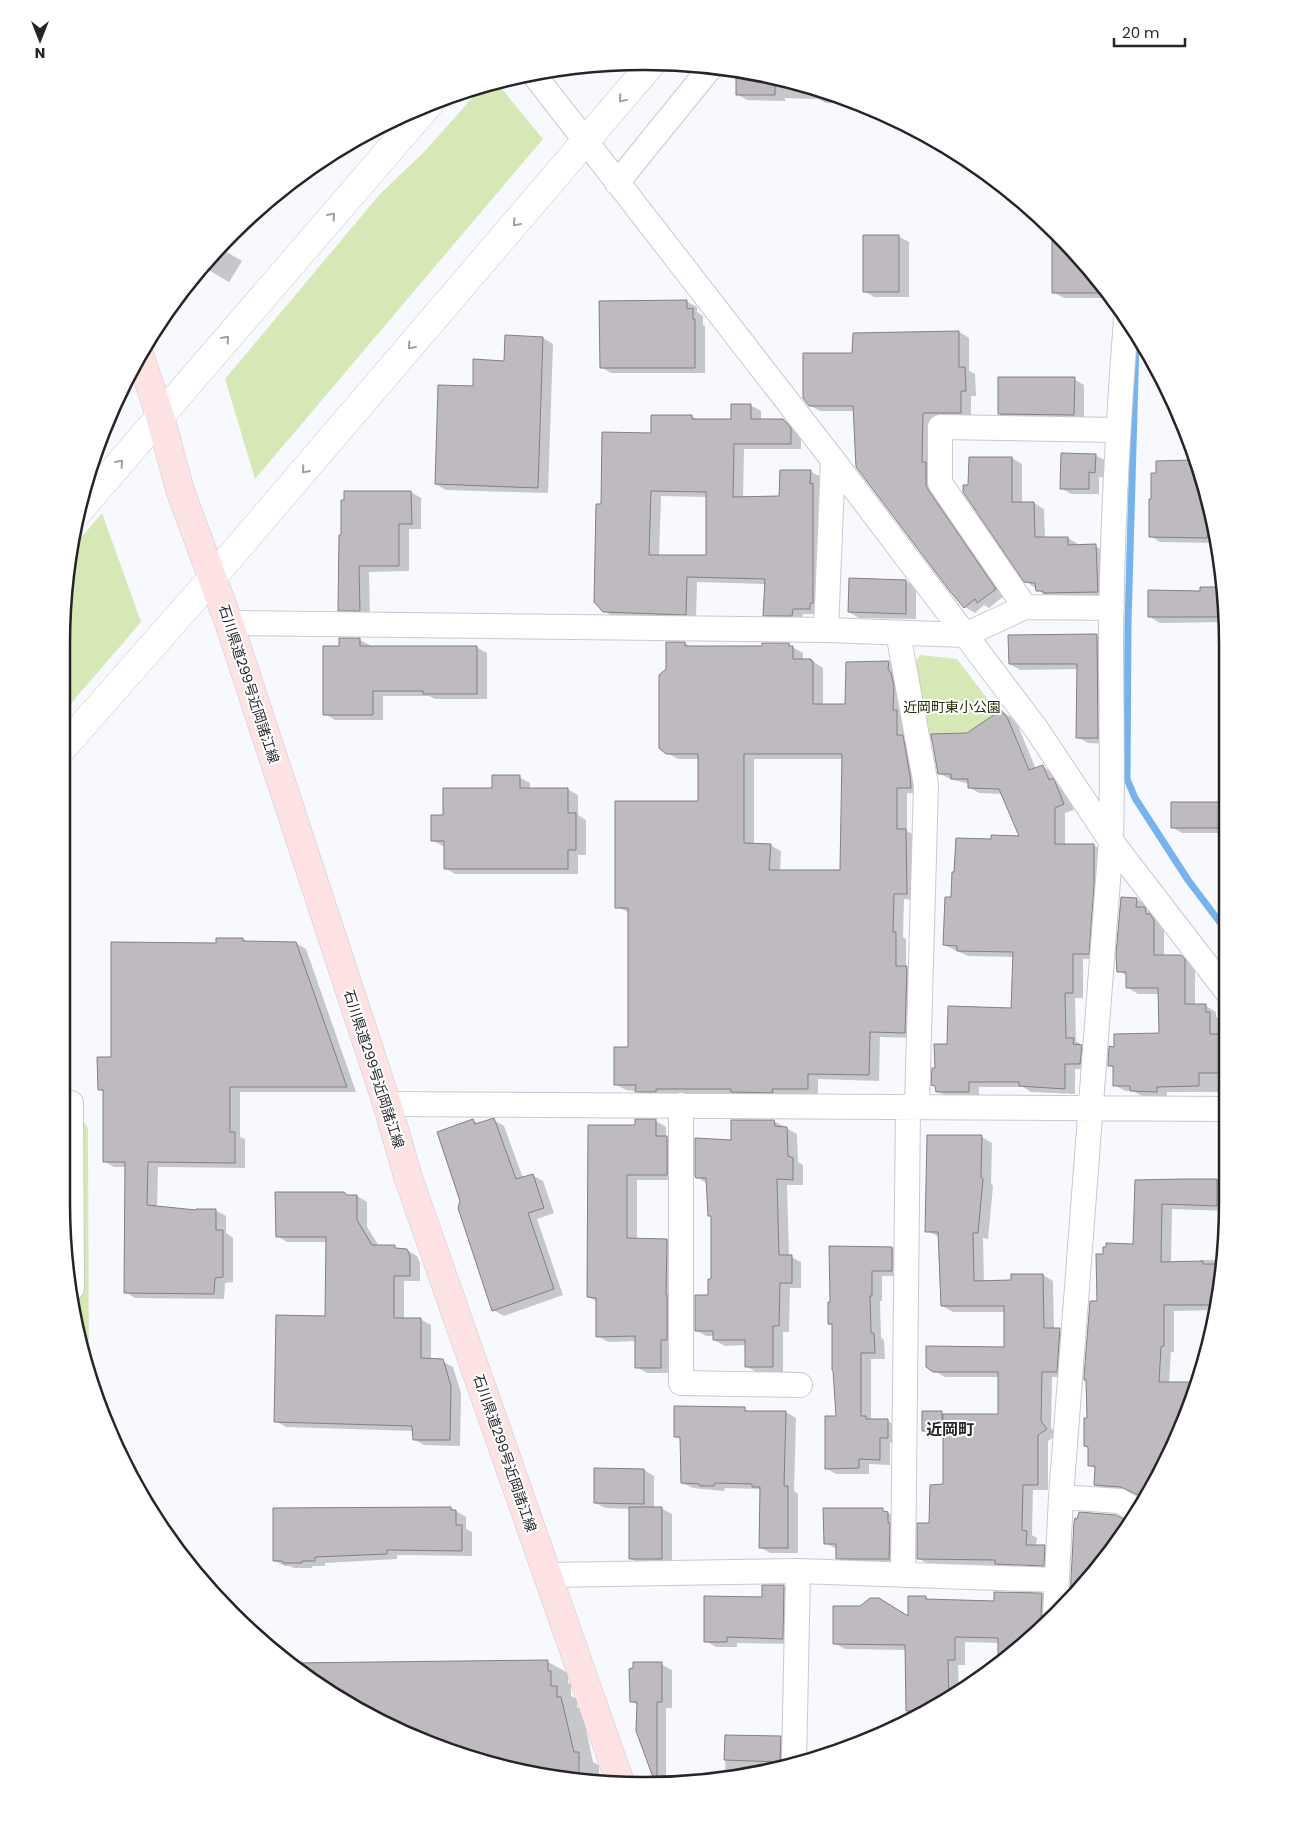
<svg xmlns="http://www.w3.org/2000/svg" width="1289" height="1847" viewBox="0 0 1289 1847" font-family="Poppins,'Noto Sans JP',sans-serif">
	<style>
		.green { fill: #d6e8b5 }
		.shadow { fill: #0003; fill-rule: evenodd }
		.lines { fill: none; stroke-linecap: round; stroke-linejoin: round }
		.stream { stroke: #76b2eb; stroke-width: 7 }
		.building { fill: #bebabf; stroke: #837f84; fill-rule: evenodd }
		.minor-casing { stroke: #c9c9d0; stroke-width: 26 }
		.tertiary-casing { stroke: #c9c9d0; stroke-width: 29 }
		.secondary-casing { stroke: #c9c9d0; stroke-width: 29 }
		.minor { stroke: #fff; stroke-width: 24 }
		.tertiary { stroke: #fff; stroke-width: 28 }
		.secondary { stroke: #fde3e4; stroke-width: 28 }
		.oneway { stroke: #9d9d9e }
		.labels { text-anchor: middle; stroke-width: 4; stroke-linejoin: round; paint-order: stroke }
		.street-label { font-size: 14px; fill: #252528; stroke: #fff }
		.park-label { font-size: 14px; fill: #252f0e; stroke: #fff }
		.quarter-label { font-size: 16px; font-weight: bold; fill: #252528; stroke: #fff }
		.rim { fill: none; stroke: #252528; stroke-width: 2.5 }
	</style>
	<rect width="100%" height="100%" fill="#f8f9fe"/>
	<path class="green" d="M497 83 543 139 255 479 225 379 380 194 424 152 481 88Z
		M102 513 141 622 61 715V644L71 550Z
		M920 655 957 659 999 714 961 742 927 741 910 669Z
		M81 1118 88 1128 89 1373 81 1354 61 1203Z"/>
	<path class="shadow" d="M744 71 759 73 852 101V104L826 103 818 99 785 98V101L747 100 737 94 744 77Z
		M1059 234 1107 290 1113 298H1064L1053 292Z
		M898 236 909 242V297H874L864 291Z
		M220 248 242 261 229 282 205 268Z
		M686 301 697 307V312L703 316V325L705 326V373H611L601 367Z
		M959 332 969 338V371L975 374 976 396H971V418H933L932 467 1005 595 989 608 984 605 975 613 965 607 855 411H820L809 405 853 354Z
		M506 336 543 338 553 344 548 493 446 490 436 484 474 388 505 362Z
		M1074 379 1084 385V421L1010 419 1000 414Z
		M750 405 761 411V420H783L794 426 801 435V449H744L743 498 780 497 810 471 821 477 820 614H803L802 621H775L765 615 766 584 697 582 696 620 615 617 604 611 602 505 653 434 691 416 698 420 732 421ZM661 496 707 497V557L659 556Z
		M1095 455 1106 461 1105 478 1099 477V494H1071L1061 488Z
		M970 458H1012L1022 464V503H1034L1044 509 1045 538H1068L1078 544V546H1095L1106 552 1107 597 1047 596 1025 581 969 487Z
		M1193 460 1217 531 1218 543 1160 542 1150 536 1153 500 1158 474Z
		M411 492 421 498V529H409V571L369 572 370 616H350L340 610V536Z
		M850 579 906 581 916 587V619L859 618 849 612Z
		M1201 588H1222L1226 622 1160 623 1150 617 1201 592Z
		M1097 636 1107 641 1108 744 1088 743 1077 737 1078 669 1020 670 1010 664Z
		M340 639 360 640 370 645V647H476L487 653V699H435L429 696H383V720H335L325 714 340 647Z
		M668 643H685L692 648 763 647 789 645 803 653V660H811L823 668V705L846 706 888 662 898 668 921 794 907 793V831L916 836V900L904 899 903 937 906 939V968L917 974 915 1038 880 1037 879 1081 818 1079V1094H782L783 1098 647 1097 636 1091 626 1090 615 1084 630 1048V913L617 907 699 803V759H678L667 753ZM754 759H843L841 871H780L781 851 770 845 754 844Z
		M1001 711 1011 717 1018 726 1036 769 1043 767 1053 773 1057 782 1065 789 1074 810 1065 813V845H1093L1104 851 1099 959H1083V998H1075L1076 1041 1092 1052 1090 1070 1075 1069V1094L1031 1092 1023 1087H979V1097H948L937 1091 936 1087 933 1085 936 1070 948 1045 1012 1009 1014 957 968 956 944 945 955 873 992 840 1021 837 1002 794 979 793 969 787V784L950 779 939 773 967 734Z
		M519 777 530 783V789H567L578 795V815L586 820V855H578V874H455L445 868V847L433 841 444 816Z
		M1228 803V833H1182L1172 827V804Z
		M1137 899 1147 905V910L1155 915 1156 919 1164 927V956H1181L1192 962 1195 966V1006H1206L1216 1012V1017L1220 1019V1036H1228V1092H1167V1097L1142 1096 1133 1091H1125L1115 1085V1068L1109 1065 1115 1048 1160 1035 1159 994H1138L1128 988V976L1118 971Z
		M243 939 249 943H296L306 949 356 1092H240V1137L245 1139V1168L158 1167 157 1208 197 1212 215 1210 226 1216V1233L233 1238V1282L225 1283 224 1299 135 1298 125 1292 126 1167H114L104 1161V1092L99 1089 112 1058 217 944Z
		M472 1120 479 1124 494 1120 504 1126 523 1178 532 1175 543 1181 554 1213 537 1219 563 1295 504 1316 493 1310Z
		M656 1121 666 1127V1137L677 1143V1180H637V1240H667L677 1246 671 1373H647L637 1367 636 1341 608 1342 598 1336V1302L588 1297 636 1126Z
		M774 1121 797 1134 798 1162 803 1165V1185H787L789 1256 801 1262V1288H790L789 1332H783V1372H756L746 1366V1345L725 1346 714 1340V1336H706L696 1330 709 1296 712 1280V1217L709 1215 708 1184 697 1177 733 1141Z
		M929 1137H982L992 1143 991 1184 993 1186 988 1239 983 1238 984 1282 1013 1281 1043 1275 1053 1281 1054 1330H1060L1070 1336 1067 1377H1052L1051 1428 1057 1435 1048 1441V1490H1033L1032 1535 1037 1538 1036 1546H1044L1055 1552 1054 1571 1006 1569 998 1565 928 1564 918 1558 944 1486V1436H934L923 1430 941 1413 946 1415H999V1377H945L934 1371 1005 1348V1312H953L942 1306 940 1237 927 1231Z
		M1216 1180 1227 1186V1211L1172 1209 1171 1263 1200 1262V1260H1222L1217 1312 1214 1310 1174 1311V1352H1171L1169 1384H1196L1183 1426 1144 1498 1133 1493 1105 1491 1095 1485 1096 1469 1089 1465V1448L1085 1446 1098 1302 1104 1255 1134 1245 1136 1181Z
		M349 1196H357L367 1202V1227L379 1246H394L400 1250H407L417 1256 420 1263V1281H404V1319H420L431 1325V1360L442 1361 453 1367 461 1393 460 1446 424 1445 414 1439V1431L286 1427 276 1421 326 1317 327 1242H287L277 1236Z
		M831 1248H892L902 1254V1276H882V1301H880L881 1338 884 1340 885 1359H871V1421H888L898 1427V1443H890V1465L869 1464V1474H836L826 1468 837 1417 834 1326 829 1324 832 1304Z
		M744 1409 750 1412H786L796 1418 794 1491 798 1494V1553H770L760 1547 761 1490 758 1489 725 1488 724 1491 693 1488 682 1483V1440L675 1436Z
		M644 1470 654 1476V1508H661L672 1514V1564H640L630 1558V1509L606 1508 595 1503Z
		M451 1508 466 1517V1529L472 1532V1556L397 1555V1559L325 1563V1566H312V1568H294L290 1566H285L275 1561V1509Z
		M883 1510 893 1516 899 1565 848 1564 838 1558 837 1549 825 1543Z
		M1116 1516 1131 1523 1129 1527 1071 1598Z
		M784 1586 794 1592 793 1644 737 1643V1647H716L706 1641 763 1598Z
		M995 1593 1042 1595 1052 1600 1051 1620 1000 1661 999 1643 965 1642V1665H958L959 1693 908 1723 907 1650 845 1649 834 1643 909 1618 926 1597 931 1601 995 1602Z
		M548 1662 568 1673V1683L571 1684V1696L577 1699V1707L582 1710 593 1762 599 1765V1782L569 1781 421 1741 353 1707 292 1664Z
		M661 1664 672 1670V1708H666V1784L655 1779 639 1706 631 1701Z
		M726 1736 780 1737 791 1743 790 1764 758 1775 725 1779Z"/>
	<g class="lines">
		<path class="stream" d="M1136 341 1128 623 1127 779 1135 798 1188 880 1228 933"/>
	</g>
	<path class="building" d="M736 75 769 76 775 78V95H736Z
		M1052 228 1057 232 1109 293H1052Z
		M863 235H899V292H863Z
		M687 300V309L693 308V319H695V368H600L599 301Z
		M959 331V367H965L966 391H961V413H923L922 462H926V485L929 491 996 589 977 603 975 599 964 608 949 590 856 467 853 406H809L803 398V353H852L853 333Z
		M505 335 543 337 538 488 435 484 438 385 473 386V359L504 361Z
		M998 377H1075L1074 415 998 414Z
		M731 404H751V419H783L791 428V444H734L733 497 779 496 780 470H811L810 484 813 483V603L810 604V609H793L792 616H763L765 579 687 577 686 615 603 612 594 602 596 504H601L602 432 651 433V415H692V419H731ZM651 491 706 492V555H649Z
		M1061 453 1096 454 1095 473 1089 472V489H1060Z
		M969 457H1012V502H1034L1035 537H1068V545L1096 544 1098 592 1043 593V591H1036L1035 583 1024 582 963 492V485H968Z
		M1193 460 1217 536H1207V538L1149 537V499H1151V473H1156V461Z
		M344 491H411L412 524H399V566H359L360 611H338L339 535H341V500H344Z
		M849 578 906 580V614L848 612Z
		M1200 587H1219L1222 588 1225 617H1148V590L1200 591Z
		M1097 634 1098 738H1076L1077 664H1009L1008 635Z
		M339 638H360V646H477V694H423V691H373V715H323V646H339Z
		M666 642H685V646H762V643H789V646H793V659H811V661H813V704H845L846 662 889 661 888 669 891 673 894 686 893 710H897V735H903L910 776 911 788H897V829H906L907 894H894L893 932H896V966H907L905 1033 870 1032 869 1075 808 1074V1089H772L773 1093 731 1092V1089H656V1092H635L636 1085H614V1047H628V908H615V801H698V754H666L659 748V675L666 669ZM744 754H842L840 870H769L771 844 744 843Z
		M1001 710 1008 719 1029 770 1043 765 1049 780 1053 778 1055 782 1064 804 1055 808V844H1094V886L1089 954H1073V993H1065L1066 1038H1074L1073 1044 1082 1045 1080 1064H1065V1089L1019 1086V1082H969V1092H936L935 1086 931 1085 932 1068H935L934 1044H947L948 1006 1011 1008 1013 952 957 951V946L943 945 945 897H951L952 872H954L956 838 991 839V835L1019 836 999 789 968 788V779H951V774H938L931 734 967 733Z
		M492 775H520V788H568V813H576V850H568V869H444V841H431V815H443V788H492Z
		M1171 802H1224V828H1171Z
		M1121 897 1137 898 1136 907H1145L1146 914H1150L1154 920V955H1181L1185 959V1004H1206V1012H1210V1034H1228V1073H1199V1086L1157 1087V1092L1130 1091V1086H1113V1066H1108L1109 1046 1114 1047V1034L1159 1033 1158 988H1126V972H1117L1116 954Z
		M216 938H243V941L296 942 347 1087H230V1132H235V1163L148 1162 147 1205 196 1210V1209H216V1230H223V1277L215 1278 214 1294 124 1293 125 1162H103V1090H98L97 1057H111V942L216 943Z
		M494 1118 516 1179 533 1174 544 1208 528 1213 554 1289 492 1311 458 1208 460 1201 437 1132 473 1119 475 1124Z
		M635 1119H656V1136H667V1175H627V1238L667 1239 666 1295H667V1340H661V1368H635V1336L596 1337V1298L587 1297 588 1125H635Z
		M731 1120H774L775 1126 787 1127 788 1156 793 1158V1180L777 1179 779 1255H792V1283H780L779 1326H773V1367H745V1340H713V1331H695V1295H708V1279H711V1216H708L706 1178H696L695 1175V1138L731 1140Z
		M927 1135H982L981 1177 983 1179 978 1233H973L974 1281 1011 1280V1274H1043L1044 1328H1060L1057 1372H1042L1041 1421 1047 1429 1038 1435V1485H1023L1022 1530 1027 1531 1026 1545H1045L1044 1566 995 1564V1560L917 1559V1523H929L930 1485 943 1484V1414H998V1372H933L926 1367V1346L1004 1347V1306H941L938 1232H925Z
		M1183 1179H1217V1206L1162 1204 1161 1262 1203 1261V1264H1222L1218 1305H1164V1346L1161 1347 1159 1382H1196L1183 1426 1145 1497 1140 1496 1121 1487 1094 1485 1095 1466H1088V1447L1084 1446V1418H1087L1086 1380H1084V1376L1090 1301H1097L1096 1254H1103V1247H1106V1243L1133 1244 1135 1180Z
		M275 1192H344L347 1195H357V1220L372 1245H395V1248L407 1249 410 1256V1276H394V1318H421V1358L443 1359 451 1386 450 1440H413L412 1426 274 1422 276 1315 325 1316 326 1237H276Z
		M829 1246 892 1247V1271H872V1296H870L871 1333H874L875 1353H861V1416H866V1419H888V1438H880V1460L859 1459V1468L825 1469V1416H836L833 1371 832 1370V1324H828V1302H830Z
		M674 1406 745 1407V1411H786L784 1486H788V1548H759L760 1487H752V1484L715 1483 714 1486H700L699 1484 681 1483 680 1437H674Z
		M922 1411H942V1431H922Z
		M594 1468 644 1469V1504L594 1503Z
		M451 1507V1510H456V1525H462V1551L387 1550V1554L315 1557V1561H302V1563H283L282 1561H273V1508Z
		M629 1507H662V1559H629Z
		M823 1508H883V1511L888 1512V1523H890L889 1559H836V1544H824Z
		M1079 1512 1116 1515 1130 1522 1128 1528 1070 1599 1074 1522 1075 1518 1077 1519Z
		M762 1585H784L783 1639 727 1637V1642H704V1596L762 1597Z
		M994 1592 1042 1593 1041 1615 1045 1625 998 1664V1638L955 1637V1660H948L949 1699 928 1711H906L905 1645 833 1644V1606H860L870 1598H879L908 1616V1596H926V1599L994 1601Z
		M548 1660V1671H551V1686H557V1697H561L574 1752H579V1773H540L421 1741 353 1707 291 1663Z
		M633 1662H662V1702H657V1779L654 1780 636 1731 637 1702H630L629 1669 633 1668Z
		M725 1735 781 1736 780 1762 724 1760Z"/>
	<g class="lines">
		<g class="minor-casing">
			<path id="minor" d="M532 72 833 460 1035 727 1111 841 1228 993
				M617 183 710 68
				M1025 607 940 483V427L1117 430
				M229 623 826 630 833 460
				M826 630 965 635 1025 607 1112 608
				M898 633 926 785 917 1106
				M61 1103H71L72 1288
				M387 1104 1228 1109
				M681 1105V1383L800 1385
				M1061 1497 1120 1501 1138 1511
				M548 1575 798 1571 1056 1580
				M903 1575 908 1106
				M1055 1616 1061 1497 1111 841C1113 772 1111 705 1111 636 1112 531 1118 425 1126 319
				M794 1763 798 1571"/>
		</g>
		<g class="tertiary-casing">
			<path id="tertiary" d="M77 513 430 103
				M61 750 213 577 653 62"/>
		</g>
		<g class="secondary-casing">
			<path id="secondary" d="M139 353 160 416 180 490 229 623 387 1104 408 1177 620 1782"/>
		</g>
		<use href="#minor" class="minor"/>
		<use href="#tertiary" class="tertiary"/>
		<use href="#secondary" class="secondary"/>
	</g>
	<defs><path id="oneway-chevron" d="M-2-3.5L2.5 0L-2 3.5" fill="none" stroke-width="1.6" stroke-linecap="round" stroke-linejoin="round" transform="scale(1.25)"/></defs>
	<g class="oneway">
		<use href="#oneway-chevron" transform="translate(622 99) rotate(130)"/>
		<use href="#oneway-chevron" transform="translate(332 216) rotate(-49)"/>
		<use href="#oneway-chevron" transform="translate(516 223) rotate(131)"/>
		<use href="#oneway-chevron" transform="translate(226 339) rotate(-49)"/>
		<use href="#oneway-chevron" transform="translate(411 346) rotate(131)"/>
		<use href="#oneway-chevron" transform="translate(120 463) rotate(-49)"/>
		<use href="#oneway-chevron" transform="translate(305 470) rotate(131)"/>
	</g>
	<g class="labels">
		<g class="street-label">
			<text transform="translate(249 684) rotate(72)" y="5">石川県道299号近岡諸江線</text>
			<text transform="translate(374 1069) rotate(72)" y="5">石川県道299号近岡諸江線</text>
			<text transform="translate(505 1453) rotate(71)" y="5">石川県道299号近岡諸江線</text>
		</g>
		<g class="park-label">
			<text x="952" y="712">近岡町東小公園</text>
		</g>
		<g class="quarter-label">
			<text x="950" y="1435">近岡町</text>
		</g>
	</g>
	<path d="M0 0H1289V1847H0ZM644 70H645A574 574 0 0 1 1219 644V1203A574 574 0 0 1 645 1777H644A574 574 0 0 1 70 1203V644A574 574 0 0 1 644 70Z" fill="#fff" fill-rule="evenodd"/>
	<path class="rim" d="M644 70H645A574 574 0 0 1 1219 644V1203A574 574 0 0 1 645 1777H644A574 574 0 0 1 70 1203V644A574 574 0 0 1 644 70Z"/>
	<g transform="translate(40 40) rotate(180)" stroke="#ffffff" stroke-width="4" paint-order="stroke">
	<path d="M0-4L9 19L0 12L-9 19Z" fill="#252528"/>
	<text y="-8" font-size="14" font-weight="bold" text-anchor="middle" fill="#252528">N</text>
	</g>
	<path d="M1114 38v8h71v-8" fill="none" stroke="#252528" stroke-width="2.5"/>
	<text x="1122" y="38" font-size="15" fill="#252528" stroke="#ffffff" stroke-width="4" paint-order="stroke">20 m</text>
</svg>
